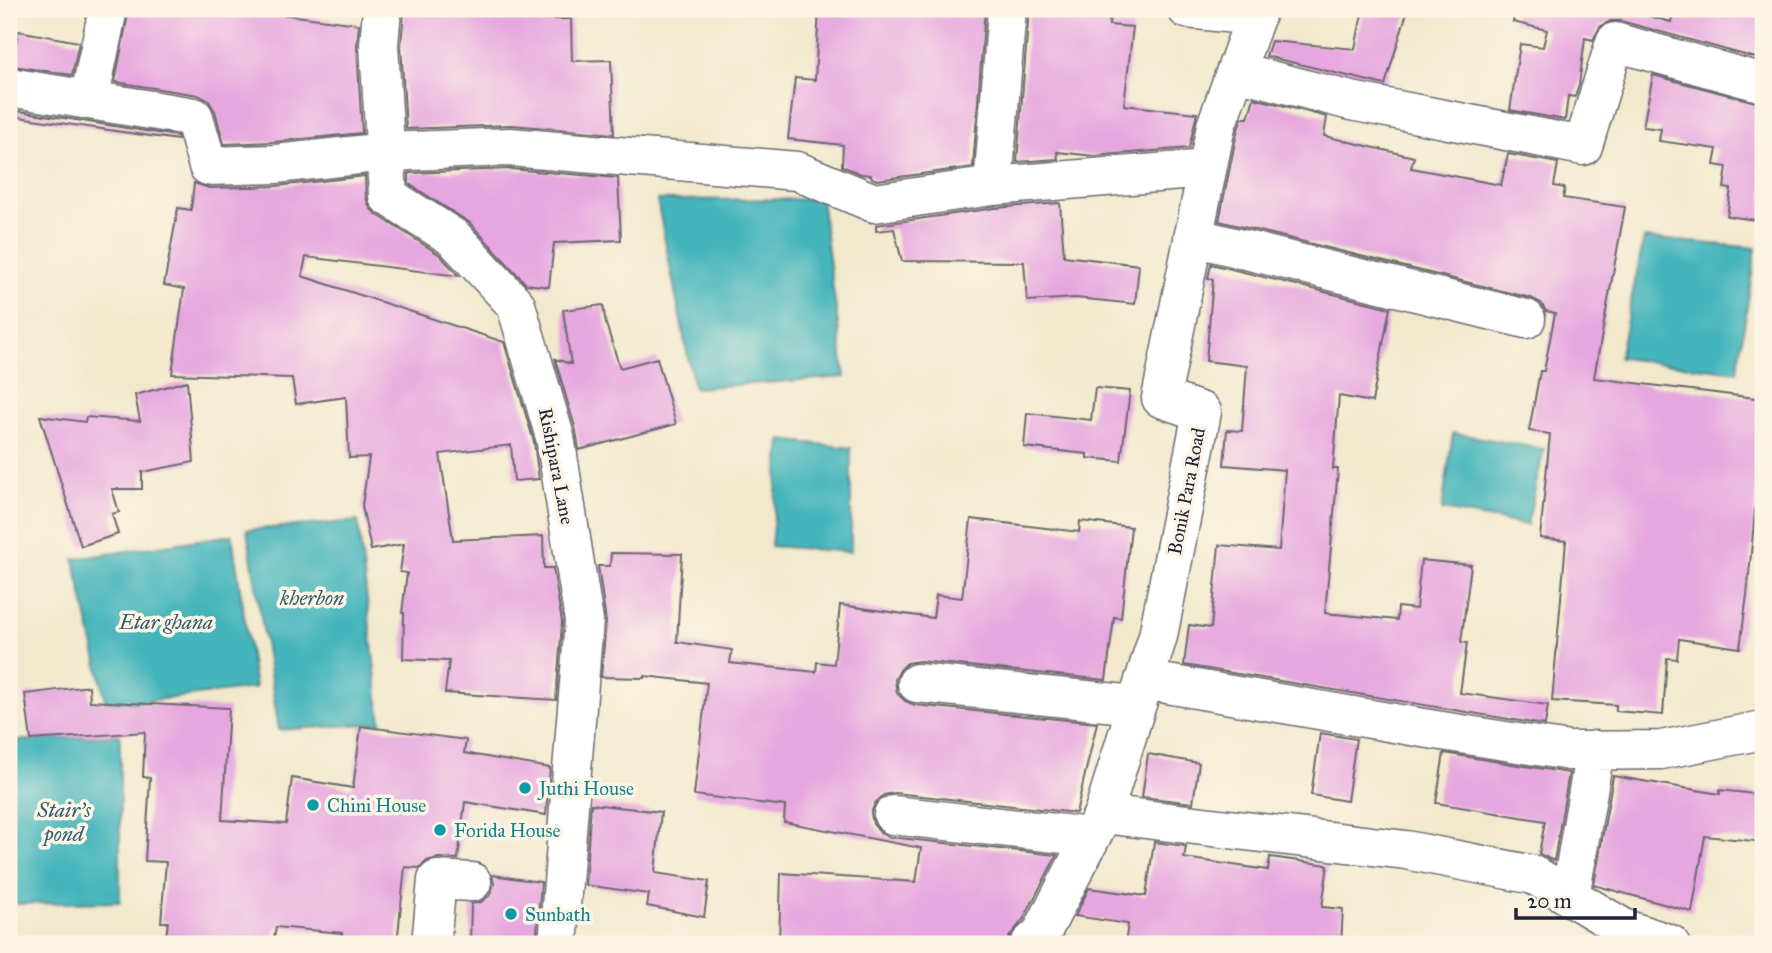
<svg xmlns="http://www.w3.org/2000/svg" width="1772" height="953" viewBox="0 0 1772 953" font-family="'IM FELL Great Primer',serif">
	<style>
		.water { fill: #45b5bc; stroke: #346c7c; stroke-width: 2 }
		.building { fill: #e6a6df }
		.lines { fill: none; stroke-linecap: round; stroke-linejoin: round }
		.minor-casing { stroke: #6b686e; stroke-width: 41 }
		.minor { stroke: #fff; stroke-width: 38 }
		.culture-dot { fill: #0f9aa8; stroke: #fcf5e5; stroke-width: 2.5 }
		.labels { text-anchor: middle; stroke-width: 7; stroke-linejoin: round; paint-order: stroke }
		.street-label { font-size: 19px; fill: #22223b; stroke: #fcf5e5 }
		.culture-label { font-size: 19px; fill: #0d838f; stroke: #fcf5e5; text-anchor: start }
		.water-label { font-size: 21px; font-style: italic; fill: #305d6f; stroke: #fcf5e5 }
	</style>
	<rect width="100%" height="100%" fill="#fcf5e5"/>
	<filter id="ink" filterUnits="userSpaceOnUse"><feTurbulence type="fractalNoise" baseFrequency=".0143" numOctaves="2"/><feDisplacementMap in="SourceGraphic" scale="14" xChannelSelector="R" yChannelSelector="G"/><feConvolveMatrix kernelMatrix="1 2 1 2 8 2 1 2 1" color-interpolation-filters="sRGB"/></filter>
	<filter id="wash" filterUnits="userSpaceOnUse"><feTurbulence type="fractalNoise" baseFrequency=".00686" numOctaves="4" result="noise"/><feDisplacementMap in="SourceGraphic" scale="28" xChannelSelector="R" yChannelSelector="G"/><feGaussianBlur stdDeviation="1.57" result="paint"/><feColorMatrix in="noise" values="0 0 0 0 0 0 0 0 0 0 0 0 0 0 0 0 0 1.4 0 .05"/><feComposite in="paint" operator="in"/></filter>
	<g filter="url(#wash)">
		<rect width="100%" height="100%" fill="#f2e9cd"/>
		<path class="water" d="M821 199 845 377 694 388 657 200Z
			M1644 238 1756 248 1737 372 1619 358Z
			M1453 433 1544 449 1527 525 1442 510Z
			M781 440 851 448V552L771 546Z
			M358 521 381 723 279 730 247 530Z
			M232 535 255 688 107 706 74 559Z
			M120 735V902L9 904V741Z"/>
		<g id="blocks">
			<path class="building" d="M129 9H240L359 24 357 46 362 133 274 142 224 144 215 111 208 100 198 95 115 82Z
				M819 9H985L973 167 877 180 872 178 871 175 861 174 842 166 843 145 788 139 795 78 815 80Z
				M1029 9H1111L1109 25 1133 27 1124 105 1197 113 1189 148 1094 156 1057 152 1058 159 1017 162Z
				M1363 9H1408L1385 85 1266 56 1271 41 1355 49Z
				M1515 9H1622L1671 22 1675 9H1763V60L1621 21H1610L1600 27 1593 40 1585 38 1579 85 1575 97 1568 96 1565 120 1510 110 1520 44 1543 47 1547 30 1513 22Z
				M538 11V19H571L572 61 611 60 614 134 512 125 406 129 401 45 404 12Z
				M18 31 79 42 72 75 13 66Z
				M1653 75 1763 104V221L1727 216 1731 189 1724 188 1727 167 1714 165 1717 149 1659 141 1661 129 1643 127Z
				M1254 98 1327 117 1324 136 1414 157 1411 168 1501 185 1508 154 1558 163 1554 186 1565 188 1563 198 1625 207 1594 378 1763 399V471L1759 470 1747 595 1740 648 1679 639 1677 659 1667 658 1663 715 1616 711V705L1552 701 1566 541 1540 538 1550 434 1529 431 1540 371H1544L1555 313 1546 311 1541 303 1531 298 1219 221 1237 132 1242 118H1248Z
				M19 111 177 136 178 140 18 117Z
				M510 169 618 178 621 240 554 243 549 287 526 284 470 223 409 184V173Z
				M365 176 366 197 370 208 376 214 440 255 459 276 306 257 302 276 504 342 534 442 539 479 514 481 511 445 440 454 453 540 543 536 544 568H553L562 622 556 700 445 693 449 661 403 659 404 613H402L407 573 400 572 404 544 371 550 362 506 369 457 349 458 346 397 296 404 292 378 172 374 184 289 164 285 178 208 191 210 194 183 209 188 277 186Z
				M1060 203 1064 256 1139 265 1135 304 1076 298 1027 301 1024 262 902 261 894 229 876 231V225L995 208Z
				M1211 264 1390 308 1372 402 1339 396 1333 469H1338L1325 613 1397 620 1398 607 1416 609 1421 560 1471 565 1461 642 1467 643 1460 693 1548 705 1545 725 1184 665 1189 625 1211 628 1219 545 1279 550 1285 470 1224 465 1227 430 1242 431 1247 366 1206 361 1213 279 1208 278Z
				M603 305 606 324 620 368 657 358 676 424 579 450 576 431 555 359 571 364 563 310Z
				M187 381 194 462 142 472V489H112L119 512 112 514 118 534 81 546 40 416 85 422 86 417 140 421 135 395Z
				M1095 388 1130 391 1121 461 1087 458V454L1024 447 1027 413 1091 420Z
				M971 519 1079 532 1080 521 1131 527 1121 618 1114 617 1106 680 919 661 907 663 900 670 895 680 897 693 905 701 915 705 1097 723 1076 813 895 793 884 795 875 803 871 813 873 824 881 833 890 837 1057 855 1023 920 1009 937V944H779L781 873 916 882 921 848 784 822 785 806 694 795 707 683 645 676V678L601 677 606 622 598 566H610L611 553 682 554 677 642 732 650 730 663 816 672 817 662 834 664 840 605 933 618 936 595 962 598Z
				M89 686 90 701 229 708 222 820 286 824 292 778 353 788 361 726 466 740 464 753 550 768 546 815 465 802 458 859 438 858 427 861 419 868 405 867 397 944H341L342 933 276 927 273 944H165L168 922H161L166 862 145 861 150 778 143 777 145 732 31 740 25 694Z
				M1320 733 1356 739 1347 801 1311 795Z
				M1444 753 1569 773 1554 861 1539 854 1545 821 1436 803Z
				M1148 754 1199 763 1193 803 1142 797Z
				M1613 776 1720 794V790L1763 795V842L1705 836 1692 912 1594 885Z
				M591 804 661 812 655 873 709 881 704 917 647 906 649 894 585 885Z
				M1154 842 1186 846 1184 858 1268 870 1270 857 1328 865 1322 907 1343 909 1341 944H1125L1128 924 1075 916 1089 888 1146 896Z
				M492 875 541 882 536 944H470L471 904 481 902 490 895 494 884Z"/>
		</g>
	</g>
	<g filter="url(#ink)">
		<use href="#blocks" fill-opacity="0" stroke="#6b686e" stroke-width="2"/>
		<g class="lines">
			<g class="minor-casing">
				<path id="minor" d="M382 9 379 45 388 196 454 238 516 305 555 437 584 621 558 944
					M1187 9 1256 16
					M1236 71 1351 101 1583 146 1615 42 1763 83
					M9 87 194 117 208 166 276 164 386 152 510 147 797 171 874 203 993 186 1007 9
					M89 100 108 9
					M993 186 1207 169
					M1193 237 1526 319
					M1144 680 1423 728 1569 751 1661 750 1763 730
					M917 683 1136 705
					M1103 814 1406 850 1534 875 1625 929 1670 944
					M893 815 1091 837
					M1570 897 1595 750
					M431 944 437 880 472 882
					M1030 944 1041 934 1103 814 1158 636 1202 412 1161 398 1216 126 1258 9"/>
			</g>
			<use href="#minor" class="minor"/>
		</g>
	</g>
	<g class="culture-dot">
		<circle cx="525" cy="788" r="7"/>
		<circle cx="313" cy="805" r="7"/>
		<circle cx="440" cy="830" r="7"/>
		<circle cx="511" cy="914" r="7"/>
	</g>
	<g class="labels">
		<g class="street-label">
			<text transform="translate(557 466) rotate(79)" y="7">Rishipara Lane</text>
			<text transform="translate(1186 491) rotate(-79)" y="7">Bonik Para Road</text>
		</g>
		<g class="culture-label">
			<text x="539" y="795">Juthi House</text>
			<text x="327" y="812">Chini House</text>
			<text x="454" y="837">Forida House</text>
			<text x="525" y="921">Sunbath</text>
		</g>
		<g class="water-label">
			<text x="312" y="605">kherbon</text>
			<text x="166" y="629">Etar ghana</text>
			<text x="64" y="817">Stair's<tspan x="64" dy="24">pond</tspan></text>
		</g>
	</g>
	<rect width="1772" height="953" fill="none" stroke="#fcf5e5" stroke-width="35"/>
	<path d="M1516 908v10h119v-10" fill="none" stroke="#22223b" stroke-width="3.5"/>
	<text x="1527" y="908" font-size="21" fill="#22223b" stroke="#fcf5e5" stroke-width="5" paint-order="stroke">20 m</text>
</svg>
